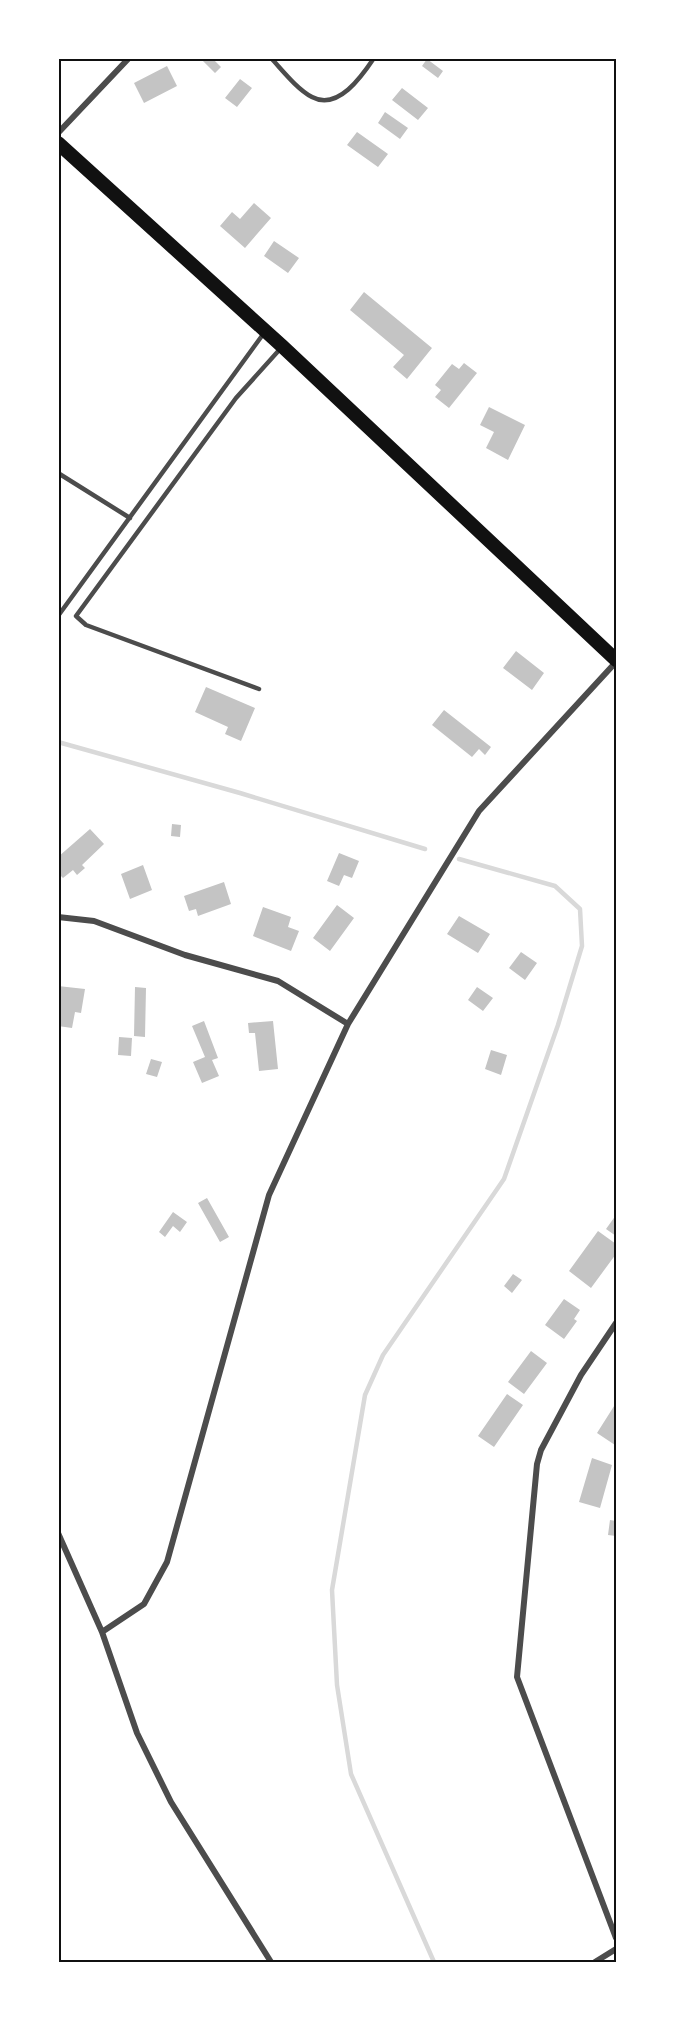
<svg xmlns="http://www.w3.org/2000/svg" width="675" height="2021" viewBox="0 0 675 2021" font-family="'Open Sans',sans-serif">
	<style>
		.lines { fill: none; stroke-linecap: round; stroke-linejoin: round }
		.stream { stroke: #d9d9d9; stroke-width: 4.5 }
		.building { fill: #c4c4c4 }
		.service { stroke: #4c4c4c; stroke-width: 4.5 }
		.minor { stroke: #4c4c4c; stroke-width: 6 }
		.primary { stroke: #111; stroke-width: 14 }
		.neatline { fill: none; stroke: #111; stroke-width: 2 }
	</style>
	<rect width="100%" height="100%" fill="#fff"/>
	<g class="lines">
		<path class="stream" d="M58 742 240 793 425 849
			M434 1962 351 1774 337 1685 332 1590 365 1395 383 1355 504 1179 558 1025 582 946 580 909 555 886 459 859"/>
	</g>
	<path class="building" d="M200 58H212L221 67 215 73Z
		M427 59 443 71 438 78 422 66Z
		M167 66 177 86 144 103 134 83Z
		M240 79 252 88 237 107 225 98Z
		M402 88 428 108 418 120 392 100Z
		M385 112 408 128 400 139 378 123Z
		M357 132 388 154 378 167 347 145Z
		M254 203 271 218 245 248 220 226 232 212 240 219Z
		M274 241 299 258 288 273 264 256Z
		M364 292 432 348 407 379 393 367 404 355 350 310Z
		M464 363 477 373 449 408 435 397 441 390 435 385 452 364 459 369Z
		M489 407 525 425 508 460 486 448 494 432 480 425Z
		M516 651 544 673 532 690 503 668Z
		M206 687 255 708 241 741 225 734 228 727 195 712Z
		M444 710 491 747 485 755 479 749 472 757 432 725Z
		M172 824 181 825 180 837 171 836Z
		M90 829 104 844 82 865 85 868 77 875 73 870 63 878 58 873V857Z
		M339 853 359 861 352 878 344 875 339 886 327 881Z
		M143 865 152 890 130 899 121 874Z
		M224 882 231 904 198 916 196 909 189 911 184 896Z
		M337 905 354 918 330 951 313 938Z
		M263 907 291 917 288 927 299 931 291 951 253 936Z
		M459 916 490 934 478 953 447 934Z
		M521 952 537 963 525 980 509 968Z
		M58 986 85 989 81 1013 75 1012 72 1028 58 1026Z
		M135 987 146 988 145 1037 134 1036Z
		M477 987 493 998 483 1011 468 1000Z
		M204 1021 218 1058 212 1060 219 1076 202 1083 193 1062 205 1057 192 1026Z
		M273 1021 278 1069 259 1071 255 1033H249L248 1023Z
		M119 1037 132 1038 131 1056 118 1055Z
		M491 1050 507 1055 501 1075 485 1069Z
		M151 1059 162 1062 157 1077 146 1074Z
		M207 1198 229 1237 220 1242 198 1203Z
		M173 1212 187 1222 180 1232 173 1226 165 1237 159 1232Z
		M616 1215V1236L606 1229Z
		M598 1231 616 1244V1254L591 1288 569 1271Z
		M513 1274 522 1280 512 1293 504 1286Z
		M564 1299 580 1310 574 1319 577 1321 564 1339 545 1325Z
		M531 1351 547 1363 524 1394 508 1382Z
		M507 1394 523 1405 494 1447 478 1436Z
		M616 1403V1443L615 1445 597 1433Z
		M592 1458 612 1465 600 1508 579 1502Z
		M610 1520 616 1521V1536L608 1535Z"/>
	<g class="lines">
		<path class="service" d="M271 58C283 71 297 89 312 97 338 111 362 76 374 58
			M58 473 130 518
			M58 616 264 333
			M259 689 86 625 76 616 236 398 281 348"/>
		<path class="minor" d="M58 133 129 58
			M58 917 94 921 185 955 278 981 348 1024
			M616 1323 581 1375 541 1450 537 1464 517 1677 616 1938
			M58 1533 102 1632 137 1733 171 1802 271 1962
			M102 1632 144 1604 167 1562 269 1195 348 1024 479 811 616 662
			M595 1962 616 1949"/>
		<path class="primary" d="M58 143 282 346 616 660"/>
	</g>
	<rect width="675" height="2021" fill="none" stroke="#ffffff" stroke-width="120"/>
	<rect x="60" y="60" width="555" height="1901" class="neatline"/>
</svg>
